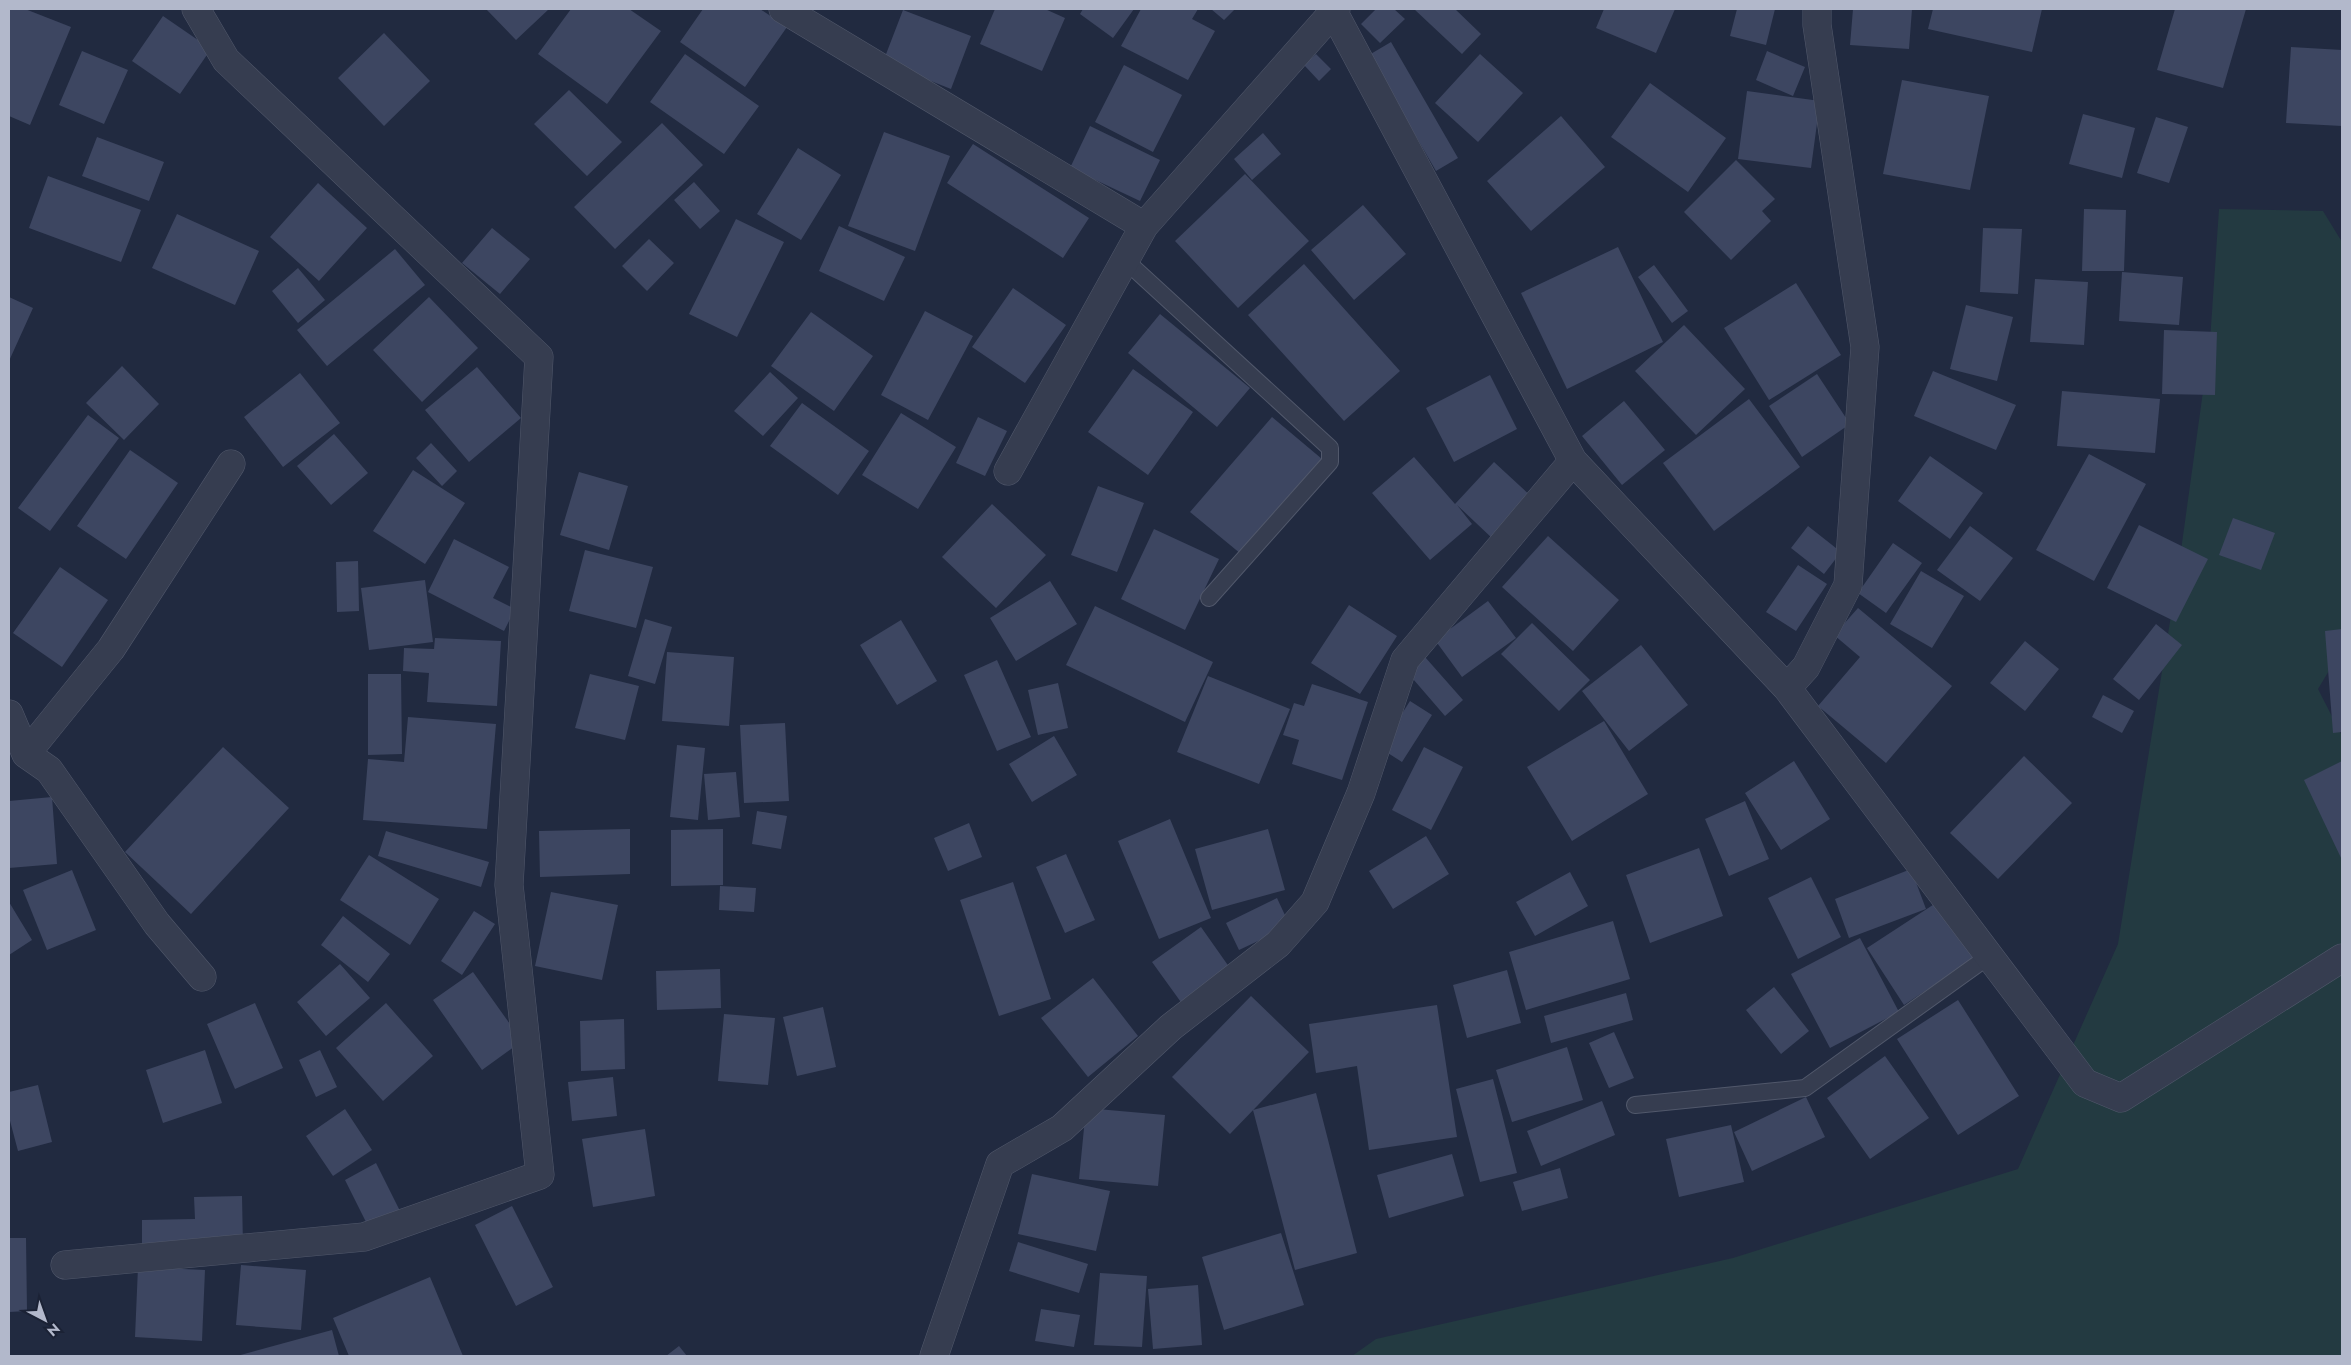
<svg xmlns="http://www.w3.org/2000/svg" width="2351" height="1365" viewBox="0 0 2351 1365" font-family="Jost,sans-serif">
	<style>
		.green { fill: #233a41 }
		.building { fill: #3d4661 }
		.lines { fill: none; stroke-linecap: round; stroke-linejoin: round }
		.lane-casing { stroke: #51586b; stroke-width: 18 }
		.street-casing { stroke: #51586b; stroke-width: 29 }
		.lane { stroke: #363d50; stroke-width: 16 }
		.street { stroke: #363d50; stroke-width: 28 }
	</style>
	<rect width="100%" height="100%" fill="#212a40"/>
	<path class="green" d="M2219 209 2323 211 2342 242V649L2318 689 2342 736V1356H1352L1376 1339 1733 1258 2018 1169 2118 944 2178 572 2210 341Z"/>
	<path class="building" d="M9 9H25L71 27 30 125 9 116Z
		M486 9H549L516 40Z
		M571 9H629L661 31 607 104 538 54Z
		M703 9H760L787 27 745 87 680 42Z
		M995 9H1045L1065 18 1042 71 980 44Z
		M1083 9H1134L1113 38 1080 14Z
		M1141 9H1198L1192 19 1215 31 1188 80 1121 46Z
		M1211 9H1235L1224 20Z
		M1376 9H1394L1405 19 1380 43 1361 24Z
		M1414 9H1455L1481 34 1462 54Z
		M1604 9H1675L1656 53 1596 28Z
		M1737 9H1775L1766 45 1730 36Z
		M1853 9H1912L1909 49 1850 45Z
		M1933 9H2042L2032 52 1928 29Z
		M2175 9H2246L2223 88 2157 70Z
		M903 10 971 36 951 89 883 62Z
		M163 16 211 49 180 94 132 61Z
		M384 33 430 81 384 126 338 78Z
		M1391 42 1458 158 1436 171 1369 55Z
		M2291 47 2342 50V126L2286 123Z
		M82 51 128 70 104 124 59 105Z
		M1767 51 1805 67 1793 96 1756 80Z
		M685 54 759 106 724 154 650 102Z
		M1316 54 1331 69 1319 81 1304 65Z
		M1480 54 1523 93 1478 142 1435 103Z
		M1124 65 1182 95 1153 152 1095 122Z
		M1902 80 1989 96 1970 190 1883 174Z
		M1650 83 1726 138 1688 192 1611 137Z
		M569 90 622 142 587 176 534 124Z
		M1747 91 1820 101 1811 168 1738 159Z
		M2083 114 2135 128 2122 178 2069 164Z
		M1561 116 1605 167 1531 231 1487 181Z
		M2156 117 2188 127 2169 183 2137 173Z
		M662 123 703 165 615 249 574 207Z
		M1090 126 1160 160 1140 201 1070 168Z
		M884 132 950 156 915 251 848 226Z
		M1263 133 1281 154 1252 180 1234 159Z
		M97 137 164 162 149 201 82 176Z
		M973 144 1089 218 1063 258 947 183Z
		M798 148 841 175 801 240 757 214Z
		M1736 160 1775 199 1762 211 1771 221 1731 260 1684 212Z
		M1245 174 1309 241 1238 308 1175 241Z
		M48 176 141 210 121 262 29 228Z
		M694 182 720 211 700 229 674 200Z
		M318 183 367 228 319 281 270 237Z
		M1363 205 1406 254 1354 300 1311 250Z
		M2084 209 2126 210 2124 271H2082Z
		M177 214 259 251 235 305 152 268Z
		M736 219 784 242 737 337 689 314Z
		M839 226 905 257 884 301 819 271Z
		M492 228 530 259 500 294 462 263Z
		M1983 228 2022 229 2018 294 1980 292Z
		M649 239 674 263 647 291 622 266Z
		M1618 247 1663 342 1567 389 1521 293Z
		M395 249 425 285 327 366 297 330Z
		M1304 264 1400 371 1344 421 1248 315Z
		M1654 265 1688 311 1672 323 1638 277Z
		M298 268 325 300 298 323 272 291Z
		M2122 272 2183 277 2179 325 2119 321Z
		M2035 279 2088 282 2084 345 2030 342Z
		M1796 283 1841 355 1769 400 1724 328Z
		M1013 288 1066 325 1025 383 972 347Z
		M9 297 33 308 9 361Z
		M429 297 478 348 422 402 373 350Z
		M1966 305 2013 317 1997 381 1950 369Z
		M925 311 973 336 928 420 881 395Z
		M811 312 873 356 834 411 771 366Z
		M1160 314 1250 388 1217 427 1128 353Z
		M1684 325 1745 389 1696 435 1635 371Z
		M2164 330 2217 332 2215 395 2162 394Z
		M122 366 159 404 124 440 86 403Z
		M477 367 521 418 469 462 425 410Z
		M1133 369 1193 412 1148 475 1088 432Z
		M1933 371 2016 405 1996 450 1914 416Z
		M770 372 798 398 763 436 734 411Z
		M300 373 340 423 283 467 244 417Z
		M1817 374 1850 424 1802 457 1769 406Z
		M1490 375 1517 429 1454 462 1426 408Z
		M2062 391 2160 399 2155 453 2057 446Z
		M1749 399 1800 467 1714 531 1663 463Z
		M1624 401 1665 450 1622 485 1582 436Z
		M802 403 869 451 838 495 770 446Z
		M901 413 956 447 918 509 862 475Z
		M88 415 119 438 50 531 18 508Z
		M978 417 1007 431 985 476 956 463Z
		M1272 417 1322 459 1241 554 1190 512Z
		M334 434 368 473 331 505 297 466Z
		M431 443 457 471 442 486 416 458Z
		M130 450 178 483 126 559 77 526Z
		M2089 454 2146 484 2094 581 2036 550Z
		M1930 456 1983 493 1950 539 1898 501Z
		M1414 457 1455 504 1494 462 1533 498 1493 539 1457 505 1472 524 1430 560 1372 493Z
		M413 470 465 503 425 564 373 531Z
		M579 472 628 486 609 550 560 535Z
		M1098 486 1144 503 1117 572 1071 555Z
		M992 504 1046 555 996 608 942 557Z
		M2233 518 2275 533 2261 570 2219 555Z
		M2139 525 2208 559 2176 622 2107 588Z
		M1808 526 1841 552 1824 574 1791 548Z
		M1970 526 2013 558 1980 601 1937 570Z
		M1154 529 1219 559 1185 630 1121 599Z
		M1548 536 1619 600 1573 651 1502 587Z
		M454 539 509 567 493 598 515 609 504 631 428 592Z
		M1893 543 1922 563 1886 613 1858 593Z
		M585 550 653 567 636 628 569 611Z
		M358 561 359 611 337 612 336 562Z
		M1798 565 1827 584 1796 631 1766 612Z
		M60 567 108 600 62 667 13 633Z
		M1921 571 1964 596 1932 648 1890 624Z
		M425 580 433 642 369 650 361 588Z
		M1050 581 1077 624 1016 661 990 618Z
		M1488 601 1516 638 1462 677 1435 640Z
		M1349 605 1397 636 1360 694 1311 663Z
		M1095 606 1213 662 1185 722 1066 665Z
		M1858 608 1952 686 1886 763 1818 706 1860 657 1834 635Z
		M645 619 672 627 655 684 628 676Z
		M901 620 937 681 897 705 860 645Z
		M1532 623 1590 680 1559 711 1501 654Z
		M2156 624 2182 645 2139 700 2113 679Z
		M2342 629V732L2333 733 2325 631Z
		M435 638 501 641 497 706 427 702 429 673 403 671 404 648 434 649Z
		M2025 641 2059 669 2025 711 1990 683Z
		M1641 645 1688 705 1629 751 1582 691Z
		M667 652 734 657 729 726 662 721Z
		M1425 657 1463 700 1445 716 1407 672Z
		M997 660 1031 737 997 751 964 675Z
		M368 674H401L402 754 368 755Z
		M590 674 639 686 625 740 575 728Z
		M1208 676 1290 709 1259 784 1177 752Z
		M1058 683 1068 728 1038 735 1028 690Z
		M1312 684 1368 702 1342 780 1292 764 1299 740 1283 735 1294 703 1304 706Z
		M2103 695 2134 711 2122 733 2092 717Z
		M1410 701 1432 715 1402 762 1380 748Z
		M408 717 496 724 487 829 363 820 368 759 404 762Z
		M1604 721 1648 794 1572 841 1527 767Z
		M785 723 789 801 744 803 740 725Z
		M1054 736 1077 775 1032 802 1009 764Z
		M677 745 705 748 698 820 670 817Z
		M223 747 289 808 191 914 125 852Z
		M1424 747 1463 767 1431 830 1392 810Z
		M2024 756 2072 803 1998 879 1950 833Z
		M1794 761 1830 819 1781 850 1745 793Z
		M2342 761V860L2304 780Z
		M736 772 740 817 708 820 704 774Z
		M52 797 57 864 9 868V801Z
		M1745 801 1769 859 1729 876 1705 819Z
		M757 811 787 816 781 849 752 844Z
		M1170 819 1211 918 1159 939 1118 841Z
		M969 823 982 857 948 871 934 838Z
		M630 829V874L540 877 539 831Z
		M723 829V885L671 886V830Z
		M1268 829 1285 890 1212 910 1195 849Z
		M386 831 489 862 481 887 378 856Z
		M1426 836 1449 874 1393 909 1369 871Z
		M1699 848 1723 916 1650 943 1626 875Z
		M1066 854 1095 920 1065 933 1036 867Z
		M369 855 439 899 410 945 340 900Z
		M1911 869 1926 909 1849 938 1835 899Z
		M72 870 96 930 47 950 23 890Z
		M1570 872 1588 906 1535 936 1516 902Z
		M1811 877 1841 937 1798 959 1768 898Z
		M1013 882 1051 999 999 1016 960 900Z
		M720 886 756 888 754 912 719 910Z
		M551 892 618 905 602 980 535 966Z
		M1277 898 1290 926 1239 950 1226 923Z
		M1942 899 1978 956 1904 1005 1867 948Z
		M9 902 32 940 9 955Z
		M474 911 495 924 462 975 441 961Z
		M343 916 390 954 368 982 321 945Z
		M1613 921 1630 979 1526 1010 1509 952Z
		M1201 927 1232 971 1183 1005 1152 962Z
		M1860 938 1899 1012 1830 1048 1791 974Z
		M340 964 370 998 326 1036 297 1002Z
		M720 969 721 1008 657 1010 656 971Z
		M1507 970 1521 1023 1467 1038 1453 985Z
		M473 972 522 1041 482 1070 433 1000Z
		M1093 978 1138 1036 1088 1077 1041 1018Z
		M1774 987 1809 1031 1781 1054 1746 1010Z
		M1626 993 1633 1020 1551 1043 1544 1016Z
		M1251 996 1309 1052 1230 1134 1172 1077Z
		M1958 1000 2019 1096 1958 1135 1897 1039Z
		M255 1003 283 1068 235 1089 207 1024Z
		M386 1003 433 1056 383 1101 336 1048Z
		M1437 1005 1457 1137 1369 1150 1357 1066 1316 1073 1309 1024Z
		M823 1007 836 1067 797 1076 783 1017Z
		M724 1014 775 1018 768 1085 718 1081Z
		M624 1019 625 1069 581 1071 580 1021Z
		M1614 1032 1634 1078 1609 1088 1589 1043Z
		M1567 1047 1583 1100 1512 1122 1496 1070Z
		M205 1050 222 1103 163 1123 146 1070Z
		M320 1050 337 1087 316 1097 299 1060Z
		M1885 1056 1929 1118 1870 1159 1827 1098Z
		M613 1077 617 1116 572 1121 568 1082Z
		M1493 1079 1517 1173 1480 1182 1456 1089Z
		M38 1085 52 1142 18 1151 9 1117V1092Z
		M1316 1093 1357 1253 1295 1270 1253 1110Z
		M1806 1097 1825 1137 1752 1171 1734 1132Z
		M1602 1101 1615 1135 1541 1166 1527 1131Z
		M1086 1108 1165 1115 1158 1186 1079 1179Z
		M345 1109 372 1150 333 1176 306 1136Z
		M1731 1125 1744 1182 1679 1197 1666 1139Z
		M645 1129 655 1196 593 1207 582 1139Z
		M1452 1154 1464 1196 1389 1218 1377 1175Z
		M376 1163 403 1217 372 1234 345 1180Z
		M1560 1168 1568 1198 1522 1211 1513 1182Z
		M1032 1174 1110 1191 1096 1251 1018 1234Z
		M242 1196 243 1246 142 1248V1220L195 1219 194 1197Z
		M512 1206 553 1287 516 1306 475 1225Z
		M1281 1233 1304 1305 1224 1330 1202 1257Z
		M9 1238H26L27 1311 9 1312Z
		M1018 1242 1088 1264 1079 1293 1009 1271Z
		M241 1265 306 1270 301 1330 236 1325Z
		M138 1267 205 1270 202 1341 135 1337Z
		M1100 1273 1147 1276 1142 1347 1094 1345Z
		M430 1277 463 1356H349L333 1318Z
		M1198 1285 1202 1345 1153 1349 1148 1289Z
		M1041 1309 1080 1315 1074 1347 1035 1341Z
		M332 1330 339 1356H237Z
		M679 1346 687 1356H666Z"/>
	<g class="lines">
		<g class="lane-casing">
			<path id="lane" d="M1125 260 1330 448V462L1209 598
				M1635 1105 1805 1088 1989 956"/>
		</g>
		<g class="street-casing">
			<path id="street" d="M783 9 1144 226 1008 471
				M1332 9 1573 461 1787 688 2085 1083 2121 1098 2342 958
				M1144 226 1336 9
				M1787 688 1806 667 1848 585 1865 347 1817 25V9
				M9 714 26 754 49 770 157 924 202 977
				M26 754 111 649 231 464
				M65 1265 364 1237 540 1175 509 885 539 357 226 60 196 9
				M934 1356 1000 1164 1062 1128 1171 1027 1278 944 1315 902 1361 793 1405 660 1573 461"/>
		</g>
		<use href="#lane" class="lane"/>
		<use href="#street" class="street"/>
	</g>
	<rect width="2351" height="1365" fill="none" stroke="#b2b8cb" stroke-width="20"/>
	<g transform="translate(45 1320) rotate(139)" stroke="#1b2235" stroke-width="4" paint-order="stroke">
	<path d="M0-4L9 19L0 12L-9 19Z" fill="#b2b8cb"/>
	<text y="-8" font-size="14" font-weight="bold" text-anchor="middle" fill="#b2b8cb">N</text>
	</g>
</svg>
